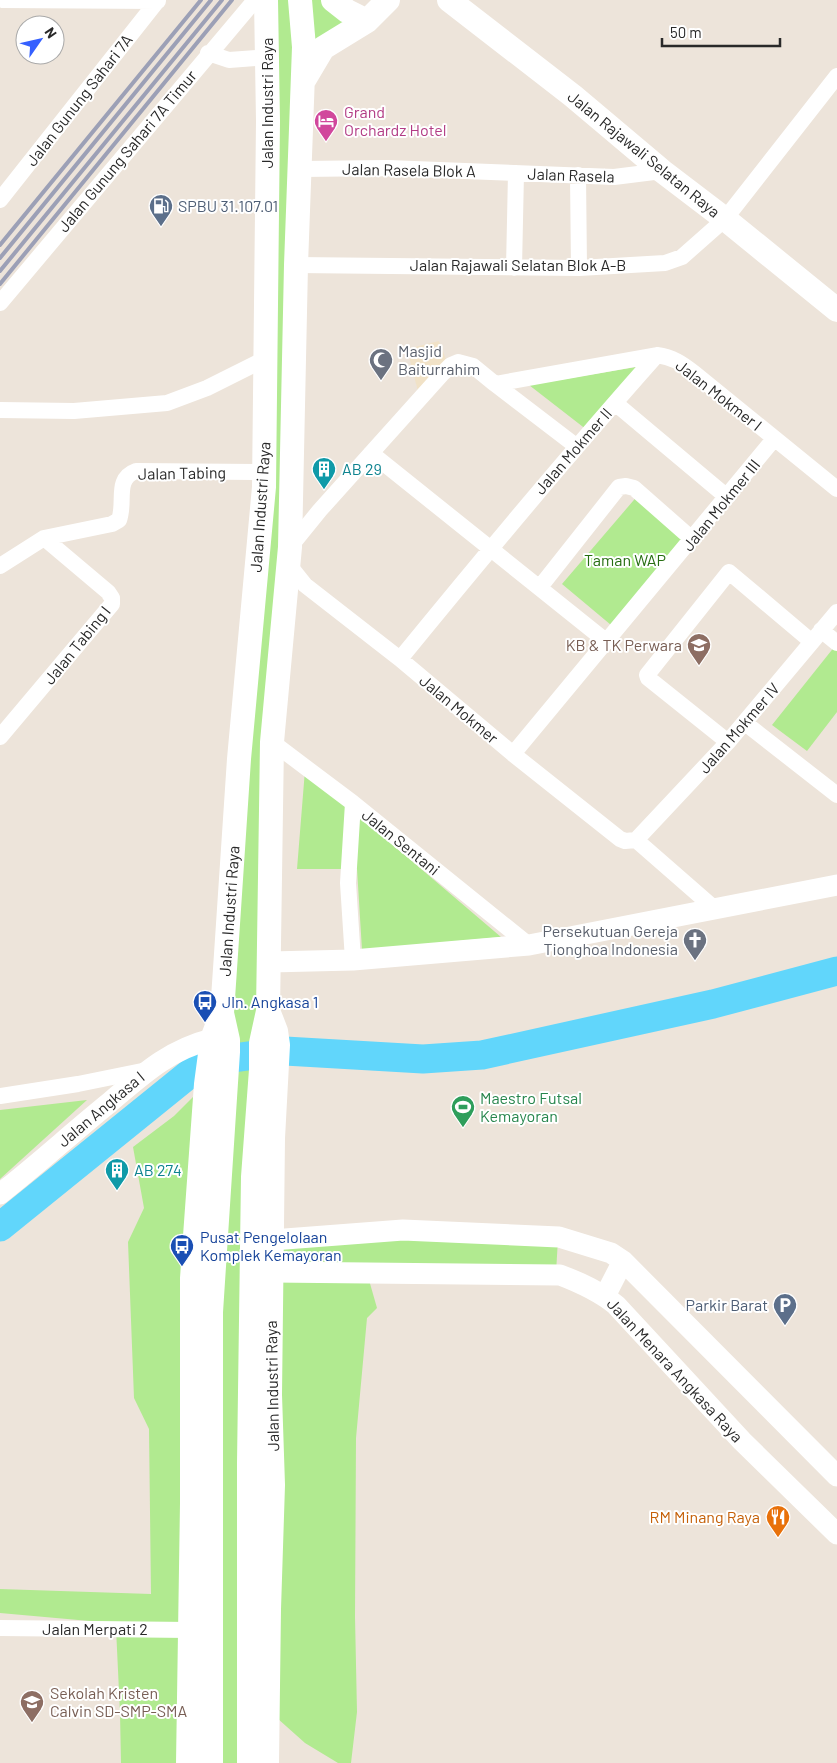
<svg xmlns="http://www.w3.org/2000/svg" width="837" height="1763" viewBox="0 0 837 1763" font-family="Barlow,sans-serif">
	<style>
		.education { fill: #f1e2c7 }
		.green { fill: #b1ea90 }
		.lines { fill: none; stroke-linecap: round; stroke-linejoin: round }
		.river { stroke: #61d6fb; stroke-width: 29 }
		.minor { stroke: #fff; stroke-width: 16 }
		.tertiary { stroke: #fff; stroke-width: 21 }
		.secondary { stroke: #fff; stroke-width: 24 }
		.rail { stroke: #9ca0b6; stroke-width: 4 }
		.labels { text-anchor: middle; stroke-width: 4; stroke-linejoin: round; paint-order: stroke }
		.street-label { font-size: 16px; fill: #292929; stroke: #fff }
		.hotel-label { font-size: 16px; fill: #b23c85; stroke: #fff; text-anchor: start }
		.service-label { font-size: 16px; fill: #4e5e75; stroke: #fff; text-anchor: start }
		.worship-label { font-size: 16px; fill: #5b616d; stroke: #fff; text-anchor: start }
		.culture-label { font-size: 16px; fill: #0d838f; stroke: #fff; text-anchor: start }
		.park-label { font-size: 16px; fill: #276e12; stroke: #fff }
		.education-label { font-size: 16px; fill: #785e54; stroke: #fff; text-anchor: end }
		.transit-label { font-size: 16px; fill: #164399; stroke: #fff; text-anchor: start }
		.leisure-label { font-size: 16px; fill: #27864d; stroke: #fff; text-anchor: start }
		.food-label { font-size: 16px; fill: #c56008; stroke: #fff; text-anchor: end }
	</style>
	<rect width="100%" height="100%" fill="#ede4da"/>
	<path class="education" d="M439 341 450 370 420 399 407 349Z"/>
	<path class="green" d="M267 0H333L367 21 303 81 249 1763H210L211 1312 256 575Z
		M642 366 587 430 529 385Z
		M639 494 687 535 611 625 562 584Z
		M835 646 837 648V712L807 751 772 725Z
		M305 770 501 937 362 950 357 869H297Z
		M206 1084 190 1763H121L120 1713 116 1628 179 1629 0 1613V1589L151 1594 149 1429 134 1398 128 1242 144 1208 133 1147 174 1116Z
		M87 1100 0 1179V1110Z
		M558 1239 556 1273H367L377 1308 367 1318 356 1438 355 1617 357 1712 351 1763H338L305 1743 268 1710 272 1240Z"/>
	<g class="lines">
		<path class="river" d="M0 1227 204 1062 285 1051 423 1059 482 1055 713 1004 837 971"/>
		<path class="minor" d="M3 0 158 1
			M208 53 229 60 268 57
			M301 169 388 168 614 177 662 171
			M578 175 579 268
			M0 200 158 0
			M296 265 579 268 665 263 682 257 725 219 837 76
			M514 268 516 173
			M0 303 255 0
			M495 384 576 446
			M615 403 727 497
			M0 410 74 411 167 403 207 388 265 359
			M371 453 607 642
			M290 547 320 510 443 373 451 365 458 362 473 366 495 384 657 355C672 357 682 363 694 373L837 489
			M289 565 305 585 400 659 513 754 620 839 625 841 636 840
			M0 566 44 538 112 524 119 520C126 502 114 479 136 471L265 472
			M540 587 619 487 626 486 634 488 692 539
			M821 630 837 643
			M400 659C484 556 569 454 657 355
			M745 723 837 795
			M0 737 112 604V598L108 592 44 538
			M272 742 353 803 529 945
			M728 742 648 678 647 675 729 572 812 642
			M513 754 774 439
			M353 803 348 883 353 960
			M636 840 728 742 837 612
			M636 840 715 909
			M0 1096 78 1084 147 1070
			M0 1628 190 1630"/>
		<path class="tertiary" d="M270 962 353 960 529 945 837 885
			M0 1194C37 1165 72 1133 109 1103 142 1075 168 1050 212 1039
			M272 1240 403 1230 559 1237 611 1253 623 1261 837 1476
			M272 1272 560 1275C581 1283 599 1291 616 1305L742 1441 837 1534
			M605 1296 623 1261"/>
		<path class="secondary" d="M333 0 347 11 367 21
			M449 0 573 96 662 171 725 219 837 310
			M304 80 323 48 367 21 388 0
			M188 1763 192 1503V1278L206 1084 212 1039 222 1013
			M211 1763V1312L228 1052V1040L222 1013 226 954 239 759 264 487 268 121 266 0
			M249 1763V1463L253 1177 261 1070V1043L268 1011 272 742 290 547 296 265 304 47 300 0
			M267 1763 269 1609 273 1485 270 1395 273 1138 278 1045 276 1031 269 1013"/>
		<path class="rail" d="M0 245 201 0
			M0 258 211 0
			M0 271 222 0
			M0 284 232 0"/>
	</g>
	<defs>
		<g id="hotel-pin" transform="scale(1.25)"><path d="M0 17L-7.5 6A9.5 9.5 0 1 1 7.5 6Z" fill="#d1479c" stroke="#fff"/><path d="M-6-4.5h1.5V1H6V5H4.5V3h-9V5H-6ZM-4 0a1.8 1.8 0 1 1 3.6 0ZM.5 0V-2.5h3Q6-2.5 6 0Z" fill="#fff"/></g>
		<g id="fuel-pin" transform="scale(1.25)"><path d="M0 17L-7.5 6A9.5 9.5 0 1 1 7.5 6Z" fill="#5c6f8a" stroke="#fff"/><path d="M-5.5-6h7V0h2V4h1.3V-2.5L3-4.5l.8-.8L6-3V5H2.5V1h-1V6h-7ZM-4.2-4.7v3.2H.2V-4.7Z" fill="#fff"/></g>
		<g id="mosque-pin" transform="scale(1.25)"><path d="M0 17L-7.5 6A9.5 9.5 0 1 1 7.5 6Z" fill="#6b7280" stroke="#fff"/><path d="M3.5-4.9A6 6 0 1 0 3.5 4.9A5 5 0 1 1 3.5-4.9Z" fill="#fff"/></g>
		<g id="building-pin" transform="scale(1.25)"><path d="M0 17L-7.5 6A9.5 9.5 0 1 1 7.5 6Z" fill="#0f9aa8" stroke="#fff"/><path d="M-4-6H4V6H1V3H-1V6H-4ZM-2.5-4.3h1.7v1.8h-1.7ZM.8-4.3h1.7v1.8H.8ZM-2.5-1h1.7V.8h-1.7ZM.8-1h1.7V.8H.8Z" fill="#fff"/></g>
		<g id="school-pin" transform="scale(1.25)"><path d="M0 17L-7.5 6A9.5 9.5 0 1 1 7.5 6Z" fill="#8d6e63" stroke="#fff"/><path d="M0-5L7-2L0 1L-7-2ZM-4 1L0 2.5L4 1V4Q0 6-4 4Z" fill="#fff"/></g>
		<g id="church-pin" transform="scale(1.25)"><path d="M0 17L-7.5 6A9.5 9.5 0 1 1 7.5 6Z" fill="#6b7280" stroke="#fff"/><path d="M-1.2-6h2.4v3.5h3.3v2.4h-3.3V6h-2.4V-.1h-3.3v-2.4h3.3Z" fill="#fff"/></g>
		<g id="bus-pin" transform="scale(1.25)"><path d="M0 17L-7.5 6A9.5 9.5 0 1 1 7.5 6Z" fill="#1a4fb4" stroke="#fff"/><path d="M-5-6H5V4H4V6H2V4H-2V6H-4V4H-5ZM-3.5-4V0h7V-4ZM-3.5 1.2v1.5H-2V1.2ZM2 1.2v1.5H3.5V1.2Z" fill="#fff"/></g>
		<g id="stadium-pin" transform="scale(1.25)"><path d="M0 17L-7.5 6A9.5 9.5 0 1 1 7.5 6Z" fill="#2e9e5b" stroke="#fff"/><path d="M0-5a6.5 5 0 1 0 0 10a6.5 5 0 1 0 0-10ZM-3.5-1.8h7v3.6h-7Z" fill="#fff"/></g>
		<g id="parking-pin" transform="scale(1.25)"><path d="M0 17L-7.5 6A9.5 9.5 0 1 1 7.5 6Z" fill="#5c6f8a" stroke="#fff"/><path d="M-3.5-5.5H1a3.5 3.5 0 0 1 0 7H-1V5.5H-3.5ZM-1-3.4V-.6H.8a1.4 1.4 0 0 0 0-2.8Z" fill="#fff"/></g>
		<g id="restaurant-pin" transform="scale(1.25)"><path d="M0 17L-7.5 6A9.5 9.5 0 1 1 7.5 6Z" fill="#e8710a" stroke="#fff"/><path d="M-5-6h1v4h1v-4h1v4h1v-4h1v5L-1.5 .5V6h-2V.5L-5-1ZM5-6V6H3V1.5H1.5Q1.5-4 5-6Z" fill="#fff"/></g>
	</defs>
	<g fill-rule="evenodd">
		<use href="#hotel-pin" x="326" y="121"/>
		<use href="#fuel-pin" x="161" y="206"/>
		<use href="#mosque-pin" x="381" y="360"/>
		<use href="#building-pin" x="324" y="469"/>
		<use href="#school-pin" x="699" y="645"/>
		<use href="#church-pin" x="695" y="940"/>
		<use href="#bus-pin" x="205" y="1002"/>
		<use href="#stadium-pin" x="463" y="1107"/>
		<use href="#building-pin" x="117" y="1170"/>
		<use href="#bus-pin" x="182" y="1246"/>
		<use href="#parking-pin" x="785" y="1305"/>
		<use href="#restaurant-pin" x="778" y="1517"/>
		<use href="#school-pin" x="32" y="1702"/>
	</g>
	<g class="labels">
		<g class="street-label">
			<text transform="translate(79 100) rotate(-52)" y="6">Jalan Gunung Sahari 7A</text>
			<text transform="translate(267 103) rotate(-90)" y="6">Jalan Industri Raya</text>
			<text transform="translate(127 151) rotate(-50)" y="6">Jalan Gunung Sahari 7A Timur</text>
			<text transform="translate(644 154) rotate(39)" y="6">Jalan Rajawali Selatan Raya</text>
			<text transform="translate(409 170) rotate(1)" y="6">Jalan Rasela Blok A</text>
			<text transform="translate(571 175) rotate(2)" y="6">Jalan Rasela</text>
			<text x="518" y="271">Jalan Rajawali Selatan Blok A-B</text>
			<text transform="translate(719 395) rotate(38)" y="6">Jalan Mokmer I</text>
			<text transform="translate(573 451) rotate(-49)" y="6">Jalan Mokmer II</text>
			<text transform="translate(182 473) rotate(-1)" y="6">Jalan Tabing</text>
			<text transform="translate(721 505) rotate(-51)" y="6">Jalan Mokmer III</text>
			<text transform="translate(260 507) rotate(-86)" y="6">Jalan Industri Raya</text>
			<text transform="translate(77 645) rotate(-51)" y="6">Jalan Tabing I</text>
			<text transform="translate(459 709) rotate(40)" y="6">Jalan Mokmer</text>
			<text transform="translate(739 728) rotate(-49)" y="6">Jalan Mokmer IV</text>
			<text transform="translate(401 842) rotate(39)" y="6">Jalan Sentani</text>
			<text transform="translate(229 911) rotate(-86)" y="6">Jalan Industri Raya</text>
			<text transform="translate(101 1109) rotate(-40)" y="6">Jalan Angkasa I</text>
			<text transform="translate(675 1370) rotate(47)" y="6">Jalan Menara Angkasa Raya</text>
			<text transform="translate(272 1386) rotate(-91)" y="6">Jalan Industri Raya</text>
			<text x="95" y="1635">Jalan Merpati 2</text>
		</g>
		<g class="hotel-label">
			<text x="344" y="118">Grand<tspan x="344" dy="18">Orchardz Hotel</tspan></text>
		</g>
		<g class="service-label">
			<text x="178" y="212">SPBU 31.107.01</text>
			<text x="768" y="1311" text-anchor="end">Parkir Barat</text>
		</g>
		<g class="worship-label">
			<text x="398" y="357">Masjid<tspan x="398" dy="18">Baiturrahim</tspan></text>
			<text x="678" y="937" text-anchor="end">Persekutuan Gereja<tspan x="678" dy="18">Tionghoa Indonesia</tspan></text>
		</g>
		<g class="culture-label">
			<text x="342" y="475">AB 29</text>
			<text x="134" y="1176">AB 274</text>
		</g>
		<g class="park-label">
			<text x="625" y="566">Taman WAP</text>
		</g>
		<g class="education-label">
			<text x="682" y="651">KB &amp; TK Perwara</text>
			<text x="50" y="1699" text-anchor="start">Sekolah Kristen<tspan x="50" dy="18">Calvin SD-SMP-SMA</tspan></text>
		</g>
		<g class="transit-label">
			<text x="222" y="1008">Jln. Angkasa 1</text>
			<text x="200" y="1243">Pusat Pengelolaan<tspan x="200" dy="18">Komplek Kemayoran</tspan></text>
		</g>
		<g class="leisure-label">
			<text x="480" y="1104">Maestro Futsal<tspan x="480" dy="18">Kemayoran</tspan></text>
		</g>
		<g class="food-label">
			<text x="760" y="1523">RM Minang Raya</text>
		</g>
	</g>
	<g transform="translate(40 40) rotate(56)"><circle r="24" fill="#ffffff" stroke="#a9a9a9"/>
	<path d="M0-4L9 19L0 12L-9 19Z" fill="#3560ff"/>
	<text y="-8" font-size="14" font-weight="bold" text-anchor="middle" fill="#292929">N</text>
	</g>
	<path d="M662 38v8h118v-8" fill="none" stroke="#292929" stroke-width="2.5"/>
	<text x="670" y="38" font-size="15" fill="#292929" stroke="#ffffff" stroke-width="4" paint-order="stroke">50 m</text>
</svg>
